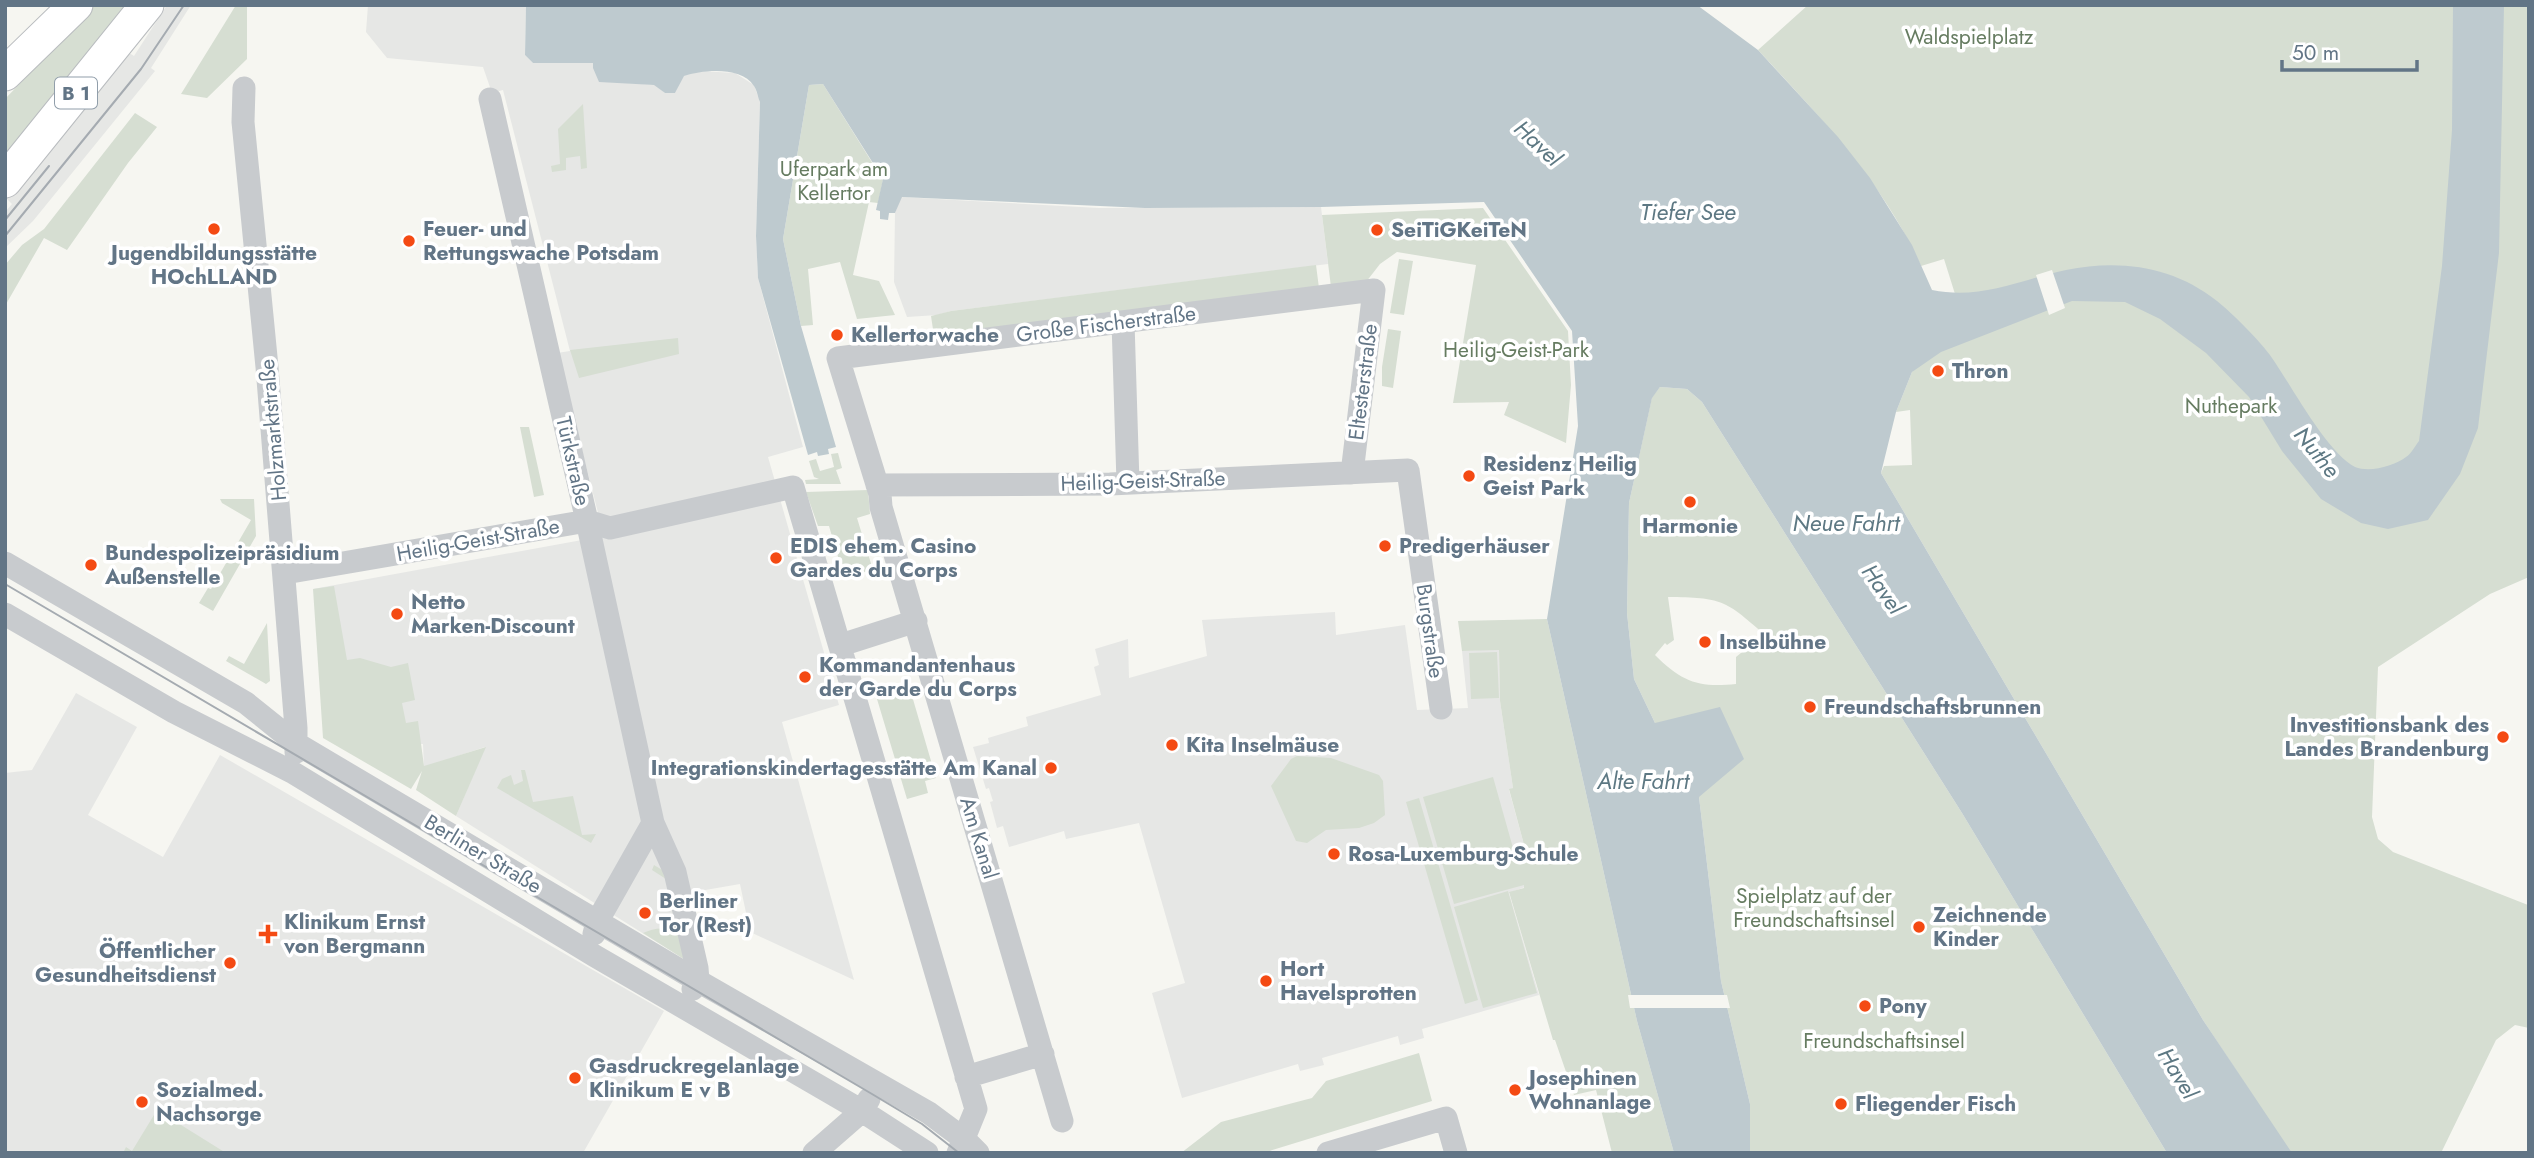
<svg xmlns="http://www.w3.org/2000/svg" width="2534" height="1158" viewBox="0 0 2534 1158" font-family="Jost,sans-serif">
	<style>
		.built { fill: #e6e7e5 }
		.green { fill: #d6ded2; fill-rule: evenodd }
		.water { fill: #becacf }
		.pier { fill: #f6f6f1 }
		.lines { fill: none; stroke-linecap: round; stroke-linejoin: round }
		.highway-casing { stroke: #b9bcbf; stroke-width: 35 }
		.minor { stroke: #c8cbce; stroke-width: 23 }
		.highway { stroke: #fff; stroke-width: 33 }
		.tram { stroke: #a5abb1; stroke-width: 2 }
		.poi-dot { fill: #f44a13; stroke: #fff; stroke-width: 2.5 }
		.labels { text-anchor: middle; stroke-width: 7; stroke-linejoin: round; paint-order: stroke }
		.shield { fill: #fff; stroke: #919eaa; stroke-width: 2 }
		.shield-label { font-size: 19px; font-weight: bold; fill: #627586 }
		.park-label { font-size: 21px; fill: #667c61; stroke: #fff }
		.poi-label { font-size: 21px; font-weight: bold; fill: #627586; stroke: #fff; text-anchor: start }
		.street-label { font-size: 21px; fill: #627586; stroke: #fff }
		.water-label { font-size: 23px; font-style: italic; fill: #5d7883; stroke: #fff }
	</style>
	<rect width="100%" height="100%" fill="#f6f6f1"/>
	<path class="built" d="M167 5H191L151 68 155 71 33 221 5 248V212L12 204 5 197 126 51 134 56Z
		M368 5H526L525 55 533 63H593L615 82 655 85 665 93H675L683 76 701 71 735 73 754 85 760 102 756 236 758 278 803 447 768 457 839 705 782 722 854 980 750 932 740 884 688 893 687 961 456 816 485 747 424 767 423 744 379 743 313 589 604 536 557 353 570 351 503 90 492 93 483 67 387 58 366 32Z
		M901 197 1099 208 1321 207 1328 264 951 311 937 315 907 317 894 282 895 213Z
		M1335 612 1336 635 1405 625 1417 710 1468 708 1462 651 1499 649 1500 701 1513 788 1509 790 1526 852 1515 855 1525 887 1509 893 1539 995 1422 1029 1424 1038 1400 1045 1398 1036 1322 1058 1324 1065 1300 1071 1298 1064 1182 1098 1152 993 1185 983 1139 823 1066 839 1064 831 1009 847 1003 826 997 828 990 802 993 801 991 795 989 788 986 789 973 747 989 743 988 738 1028 726 1026 717 1101 695 1094 667 1099 665 1095 649 1128 639 1129 678 1207 656 1202 620Z
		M76 693 137 727 88 815 163 857 220 755 664 1011 583 1153H5V773L32 770Z"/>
	<path class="green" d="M95 5H127L5 159V99Z
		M236 5H247V59L207 98 181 94Z
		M1808 5H2529V577L2490 594 2378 667 2372 817 2378 839 2393 852 2528 905 2529 910V1028L2515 1025 2496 1040 2441 1153H2292L2288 1149 2203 1020 1881 473 1884 466 1912 465 1910 410 1896 412 1912 372 1955 294 1944 259 1921 266C1883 182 1820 117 1758 50Z
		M823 84 883 180 878 203 869 202 853 275 879 281 895 315 857 319 840 262 808 269 813 325 801 326 783 239 809 85Z
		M583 104 587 168 581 169 580 156 566 158V170L552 172 551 166 560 164 558 129Z
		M135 113 157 127 128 163 67 250 44 238 5 306V265L22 245 44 229Z
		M1483 208 1568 331 1571 385 1566 443 1504 415 1509 402 1453 403 1476 265 1397 252 1380 264 1366 282 1331 287 1322 215Z
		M1399 259 1413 261 1404 315 1390 313Z
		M1316 265 1319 288 934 336 931 316 951 311Z
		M1388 329 1401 331 1393 388 1382 386V367Z
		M678 338 679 354 579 378 570 350Z
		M1660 387 1687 389 1702 402 1962 813 2167 1153H1750V1104L1721 981 1699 797 1655 723 1634 679 1627 613 1629 503 1652 397ZM1668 597C1722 598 1724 599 1764 634L1736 657V684C1699 688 1682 682 1655 655L1665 643 1667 645 1674 640Z
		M520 427H529L544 495 534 497Z
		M838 453 842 468 836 470 841 484H806L805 480 819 479 814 477 809 461 816 459 820 471 834 467 831 454Z
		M868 490 870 514 857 518 873 570 844 577 829 526H818L806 492Z
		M220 499H254L256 536 213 611 199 603 208 588 211 589 251 520 222 503Z
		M334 586 347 660 360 658 391 667 408 663 415 700 402 703 406 723 418 721 424 766 486 747 456 816 416 790 422 771 411 789 323 738 313 589Z
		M1547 619 1637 1021 1674 1153H1612L1596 1090 1574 1095 1555 1040H1553L1509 892 1524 888V885L1454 904 1423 797 1493 777 1515 855 1526 852 1509 789 1513 788 1500 701 1499 650 1462 651 1458 621Z
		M267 623 270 681 266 684 226 661 229 656 244 664Z
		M1497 652 1499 698 1471 699 1469 653Z
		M910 689 936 778 925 781 928 793 907 799 877 699Z
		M1297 756 1331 758 1379 775 1383 781 1385 815 1374 823 1359 828 1326 830 1307 843 1296 841 1271 786 1291 759Z
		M521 770H525L533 802 573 796 582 835 596 834 591 843 497 788 502 779 511 775 514 785 523 781Z
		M1419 798 1478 1000 1465 1004 1406 802Z
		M654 865 669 874 687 961 643 933C654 928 666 926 677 933L666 879 652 870Z
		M1508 891 1537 993 1483 1008 1454 907Z
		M1419 1053 1432 1101 1263 1153H1181L1221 1122 1312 1098 1326 1081Z
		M157 1110 226 1153H123L126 1147 132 1151Z"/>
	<path class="water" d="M526 5H1697L1758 50 1838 137 1870 178 1912 245 1932 290C1981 300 2019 280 2066 270 2120 259 2173 266 2217 301 2232 313 2261 342 2272 358 2291 385 2327 453 2355 467 2370 473 2394 466 2406 457 2411 454 2415 446 2419 441L2442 266 2452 130 2453 5H2504L2499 253 2478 428 2460 474 2428 520 2388 529 2361 523 2321 499 2282 451 2249 397 2206 353 2160 319 2125 302 2072 301 1941 352 1912 372 1896 412 1881 473 2203 1020 2292 1153H2167L1962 813 1702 402 1687 389 1660 387 1652 398 1629 503 1627 613 1634 679 1655 723 1720 707 1744 759 1699 797 1721 981 1750 1104V1153H1674L1637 1021 1547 619 1578 426 1572 331 1484 202 1321 207 1145 208 902 197 895 213H889L888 220 880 219V211L876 210 883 179 823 84 809 85 783 239 801 326 836 447 828 449 829 454 818 456 817 452 808 455 758 278 756 236 760 102C758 98 757 90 754 86 741 66 703 70 684 76L675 93H665L654 85 599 82 593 68V63H533L525 55Z"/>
	<path class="pier" d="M2052 270 2065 308 2049 315 2036 275Z
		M1628 995H1727L1730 1008H1630Z"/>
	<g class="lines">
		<g class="highway-casing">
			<path id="highway" d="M5 74 76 5
				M5 181 147 5"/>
		</g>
		<path class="minor" d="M244 88 243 122 267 367 296 728V752
			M490 99 587 521 653 823 675 872 697 968 698 981 693 989
			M1123 322 1128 483
			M877 485 1110 484 1408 470 1441 708
			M5 563 246 703 297 744 698 981 929 1113 964 1139 978 1153
			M285 573 587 521 610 528 793 487 976 1109 958 1153
			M5 614 174 712 292 772 595 956 862 1111 927 1153
			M841 645 916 621
			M594 934 597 922 653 823
			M966 1077 1043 1054
			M1062 1121 881 507 880 494 838 358 1374 290 1352 473
			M814 1153 862 1111 869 1099
			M1328 1153 1446 1118 1456 1153"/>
		<use href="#highway" class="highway"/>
		<path class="tram" d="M5 220 49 166
			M5 236 141 69 184 5
			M5 584 872 1094 922 1124 959 1153"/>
	</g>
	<g class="poi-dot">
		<circle cx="214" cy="229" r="7"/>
		<circle cx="1377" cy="230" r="7"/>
		<circle cx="409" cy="241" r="7"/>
		<circle cx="837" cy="335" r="7"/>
		<circle cx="1938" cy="371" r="7"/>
		<circle cx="1469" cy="476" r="7"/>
		<circle cx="1690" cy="502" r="7"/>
		<circle cx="1385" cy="546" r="7"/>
		<circle cx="776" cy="558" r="7"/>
		<circle cx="91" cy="565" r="7"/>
		<circle cx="397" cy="614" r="7"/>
		<circle cx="1705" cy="642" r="7"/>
		<circle cx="805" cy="677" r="7"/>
		<circle cx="1810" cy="707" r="7"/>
		<circle cx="2503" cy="737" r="7"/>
		<circle cx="1172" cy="745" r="7"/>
		<circle cx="1051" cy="768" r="7"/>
		<circle cx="1334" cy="854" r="7"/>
		<circle cx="645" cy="913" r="7"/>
		<circle cx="1919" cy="927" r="7"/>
		<path d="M264.5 923.5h7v7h7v7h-7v7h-7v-7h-7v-7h7z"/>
		<circle cx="230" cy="963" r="7"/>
		<circle cx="1266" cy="981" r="7"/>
		<circle cx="1865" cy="1006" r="7"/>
		<circle cx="575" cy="1078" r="7"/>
		<circle cx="1515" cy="1090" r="7"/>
		<circle cx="142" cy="1102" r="7"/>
		<circle cx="1841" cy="1104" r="7"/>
	</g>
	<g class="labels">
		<rect class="shield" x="55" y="77.5" width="42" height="31" rx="5"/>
		<g class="shield-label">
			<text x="76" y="100">B 1</text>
		</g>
		<g class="park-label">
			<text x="1969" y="44">Waldspielplatz</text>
			<text x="834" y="176">Uferpark am<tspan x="834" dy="24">Kellertor</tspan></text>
			<text x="1516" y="357">Heilig-Geist-Park</text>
			<text x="2231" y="413">Nuthepark</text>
			<text x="1814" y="903">Spielplatz auf der<tspan x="1814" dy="24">Freundschaftsinsel</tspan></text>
			<text x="1884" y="1048">Freundschaftsinsel</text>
		</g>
		<g class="poi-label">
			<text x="423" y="236">Feuer- und<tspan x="423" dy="24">Rettungswache Potsdam</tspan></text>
			<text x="1391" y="237">SeiTiGKeiTeN</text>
			<text x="214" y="260" text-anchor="middle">Jugendbildungsstätte<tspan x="214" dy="24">HOchLLAND</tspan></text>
			<text x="851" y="342">Kellertorwache</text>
			<text x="1952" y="378">Thron</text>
			<text x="1483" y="471">Residenz Heilig<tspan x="1483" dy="24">Geist Park</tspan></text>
			<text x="1690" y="533" text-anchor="middle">Harmonie</text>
			<text x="790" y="553">EDIS ehem. Casino<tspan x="790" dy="24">Gardes du Corps</tspan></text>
			<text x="1399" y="553">Predigerhäuser</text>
			<text x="105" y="560">Bundespolizeipräsidium<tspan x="105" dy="24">Außenstelle</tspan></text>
			<text x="411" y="609">Netto<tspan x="411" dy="24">Marken-Discount</tspan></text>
			<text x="1719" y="649">Inselbühne</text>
			<text x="819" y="672">Kommandantenhaus<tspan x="819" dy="24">der Garde du Corps</tspan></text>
			<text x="1824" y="714">Freundschaftsbrunnen</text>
			<text x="2489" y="732" text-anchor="end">Investitionsbank des<tspan x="2489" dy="24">Landes Brandenburg</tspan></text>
			<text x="1186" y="752">Kita Inselmäuse</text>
			<text x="1037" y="775" text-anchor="end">Integrationskindertagesstätte Am Kanal</text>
			<text x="1348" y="861">Rosa-Luxemburg-Schule</text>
			<text x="659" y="908">Berliner<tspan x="659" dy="24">Tor (Rest)</tspan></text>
			<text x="1933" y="922">Zeichnende<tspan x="1933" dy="24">Kinder</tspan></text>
			<text x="284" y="929">Klinikum Ernst<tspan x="284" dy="24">von Bergmann</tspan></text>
			<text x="216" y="958" text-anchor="end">Öffentlicher<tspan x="216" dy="24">Gesundheitsdienst</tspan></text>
			<text x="1280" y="976">Hort<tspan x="1280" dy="24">Havelsprotten</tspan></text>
			<text x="1879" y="1013">Pony</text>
			<text x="589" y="1073">Gasdruckregelanlage<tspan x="589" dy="24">Klinikum E v B</tspan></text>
			<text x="1529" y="1085">Josephinen<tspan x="1529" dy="24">Wohnanlage</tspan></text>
			<text x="156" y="1097">Sozialmed.<tspan x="156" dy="24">Nachsorge</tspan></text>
			<text x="1855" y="1111">Fliegender Fisch</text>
		</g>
		<g class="street-label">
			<text transform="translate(1106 324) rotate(-7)" y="7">Große Fischerstraße</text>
			<text transform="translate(1363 382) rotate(-83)" y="7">Eltesterstraße</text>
			<text transform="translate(273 430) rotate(-95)" y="7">Holzmarktstraße</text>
			<text transform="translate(573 461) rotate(77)" y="7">Türkstraße</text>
			<text transform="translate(1143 481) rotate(-2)" y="7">Heilig-Geist-Straße</text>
			<text transform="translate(478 540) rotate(-10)" y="7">Heilig-Geist-Straße</text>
			<text transform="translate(1430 631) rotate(82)" y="7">Burgstraße</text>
			<text transform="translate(979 838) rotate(73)" y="7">Am Kanal</text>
			<text transform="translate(483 854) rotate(31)" y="7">Berliner Straße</text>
		</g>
		<g class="water-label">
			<text transform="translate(1538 143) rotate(43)" y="8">Havel</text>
			<text x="1688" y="220">Tiefer See</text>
			<text transform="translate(2317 452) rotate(51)" y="8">Nuthe</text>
			<text x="1846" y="531">Neue Fahrt</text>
			<text transform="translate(1883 589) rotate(55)" y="8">Havel</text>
			<text x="1643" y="789">Alte Fahrt</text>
			<text transform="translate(2178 1073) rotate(59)" y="8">Havel</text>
		</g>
	</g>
	<rect width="2534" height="1158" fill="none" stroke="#627586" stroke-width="14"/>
	<path d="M2282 60v10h135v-10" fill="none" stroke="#627586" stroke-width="3.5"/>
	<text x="2292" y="60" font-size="21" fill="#627586" stroke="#ffffff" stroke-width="5" paint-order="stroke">50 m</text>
</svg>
